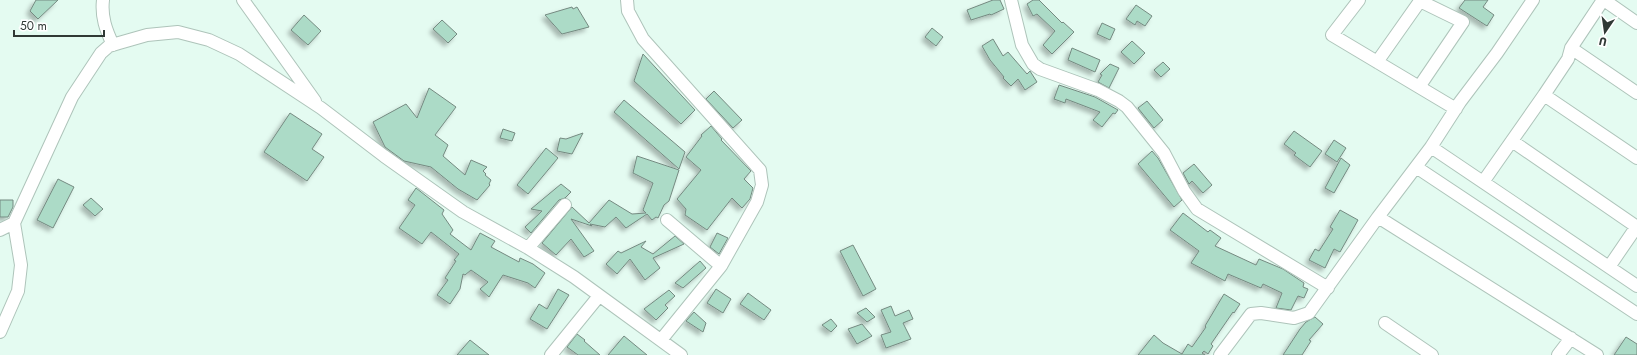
<svg xmlns="http://www.w3.org/2000/svg" width="1637" height="355" viewBox="0 0 1637 355" font-family="Jost,sans-serif">
	<style>
		.building { fill: #acdbc7; stroke: #758a81; filter: url(#shadow) }
		.lines { fill: none; stroke-linecap: round; stroke-linejoin: round }
		.minor-casing { stroke: #aec4ba; stroke-width: 14 }
		.minor { stroke: #fff; stroke-width: 12 }
	</style>
	<defs>
		<filter id="shadow"><feDropShadow dx="-3.5" dy="3.5" stdDeviation="2" flood-color="#0004"/></filter>
	</defs>
	<rect width="100%" height="100%" fill="#e4fbf1"/>
	<path class="building" d="M36 0H58L38 19 30 11Z
		M993 0H1000L1004 9 991 15 990 14 971 20 967 10Z
		M1033 0H1039L1062 23 1063 22 1074 32 1052 54 1043 45 1055 31 1037 14 1033 16 1027 4Z
		M1465 0H1488L1483 7 1494 15 1487 26 1459 8Z
		M1136 5 1152 16 1145 26 1137 21 1135 25 1126 19Z
		M572 7 573 9 577 7 589 27 562 34 545 15Z
		M304 15 321 31 308 45 291 30Z
		M442 20 457 34 448 43 433 29Z
		M1102 23 1115 29 1110 40 1097 34Z
		M932 28 943 37 936 46 925 37Z
		M993 39 1003 56 1008 52 1027 74 1030 71 1037 82 1025 90 1018 79 1011 86 1003 78 1004 77 990 60 982 46Z
		M1132 41 1145 53 1134 64 1121 52Z
		M1072 48 1100 60 1095 72 1068 60Z
		M643 54 695 110 681 124 634 81Z
		M1163 62 1170 69 1161 77 1154 70Z
		M1110 64 1119 68 1109 88 1098 82 1102 75 1100 74Z
		M1059 85 1095 97 1118 110 1115 114 1113 113 1102 127 1093 120 1100 112 1066 99 1065 103 1054 99Z
		M429 88 456 107 435 135 448 145 443 156 465 175 471 160 487 167 483 171 486 174 485 175 491 180 489 184 490 185 477 200 458 189 431 167 404 161 385 147 373 122 406 104 417 118Z
		M714 91 742 120 733 128 706 99Z
		M624 100 685 152 679 169 614 112Z
		M1147 101 1163 120 1154 128 1138 108Z
		M290 113 322 134 312 149 324 157 307 181 264 152Z
		M711 126 722 139 721 140 751 171 744 179 753 188 750 199 742 208 732 198 707 230 685 215 686 209 677 199 701 170 686 157 702 136 701 135Z
		M503 129 515 133 512 141 500 138Z
		M1294 131 1322 151 1310 167 1294 155 1296 153 1284 144Z
		M583 133 572 154 557 151 560 138 566 139Z
		M1334 140 1346 148 1337 162 1325 154Z
		M546 148 558 158 528 194 517 185Z
		M1152 151 1158 158 1182 200 1174 207 1138 164Z
		M637 156 679 170 669 201 664 205 658 218 656 217 652 220 647 214 626 228 616 217 605 227 590 224 592 226 571 219 594 251 584 257 571 239 556 255 542 243 572 207 589 223 609 200 632 214 646 213 643 210 653 183 633 173Z
		M1341 158 1350 165 1334 193 1325 188Z
		M1194 164 1212 185 1203 193 1192 181 1189 184 1183 173Z
		M58 179 74 187 53 228 37 220Z
		M561 184 571 192 565 198 559 200 531 233 525 227 542 211 531 209Z
		M416 188 444 210 442 214 453 230 450 234 471 250 480 233 495 241 491 247 519 262 520 258 533 264 545 273 535 288 528 283 503 275 489 297 480 289 488 282 471 270 465 275 463 274 460 289 450 304 437 295 448 280 445 278 456 261 454 260 459 254 431 232 422 244 399 228 415 205 408 200Z
		M91 198 103 209 95 216 83 205Z
		M0 200H13V207L8 217H0Z
		M1340 210 1358 220 1340 252 1334 249 1325 268 1309 260 1315 249 1319 251 1333 229 1330 227Z
		M1183 213 1208 232 1210 230 1221 238 1215 246 1256 265 1259 259 1283 269 1304 283 1303 287 1308 289 1304 298 1298 296 1291 310 1276 308 1282 293 1263 284 1261 288 1228 274 1225 281 1191 263 1199 251 1170 230Z
		M717 233 728 238 719 254 710 247Z
		M675 236 684 244 653 258 660 268 645 280 630 259 617 274 606 264 618 251 621 253 646 241 641 247 653 254Z
		M853 245 876 289 863 296 840 251Z
		M700 261 706 268 683 288 675 283Z
		M558 289 569 295 547 329 530 319 539 304 547 309Z
		M716 289 731 299 723 313 707 303Z
		M669 290 675 296 665 305 668 308 656 320 644 309Z
		M748 293 771 310 764 320 740 304Z
		M1224 294 1240 304 1234 313 1233 312 1211 344 1213 346 1208 354 1204 351 1202 353 1205 355H1138L1154 335 1163 343 1182 354 1188 344 1192 347 1206 327 1205 326Z
		M891 306 895 316 909 310 913 319 903 323 911 339 886 348 881 335 891 332 881 310Z
		M866 308 875 317 867 322 857 313Z
		M694 312 706 323 703 332 686 321Z
		M1315 317 1323 324 1309 340 1311 341 1302 355H1283L1300 329 1306 322Z
		M831 319 837 326 831 332 822 325Z
		M862 324 872 336 857 344 848 329Z
		M577 334 585 340 584 341 600 355H578L567 347Z
		M624 336 647 355H608Z
		M1626 337 1637 344V355H1614Z
		M470 340 489 355H457Z"/>
	<g class="lines">
		<g class="minor-casing">
			<path id="minor" d="M103 0C101 17 106 30 113 45
				M243 0 315 101
				M627 0 628 11 643 39 760 170 762 185 757 202 721 266
				M1011 0 1022 45 1033 64 1040 69 1098 90 1119 101 1127 107 1164 153 1184 191 1197 209 1328 288
				M1359 0 1332 35 1456 109
				M1604 0 1637 23
				M1571 48 1637 93
				M1377 62 1420 1 1463 22 1419 87
				M1544 95 1637 158
				M1512 141 1637 227
				M1431 147 1637 286
				M1416 167 1637 314
				M1483 182 1544 95 1568 59 1571 48 1603 0
				M1378 217 1597 355
				M0 230 14 223 72 97 101 53 109 46 119 43 147 35 178 32 209 40 239 54 321 108 384 156 463 212 528 248 574 277 681 355
				M528 248 565 205
				M1609 267 1637 226
				M1385 323 1432 355
				M0 332 18 291 21 265 14 223
				M661 340 721 266 667 220
				M551 355 599 296
				M1220 355 1251 314 1261 313 1294 318 1309 313 1378 217 1431 147 1460 102 1497 53 1533 0
				M1558 355 1571 338"/>
		</g>
		<use href="#minor" class="minor"/>
	</g>
	<g transform="translate(1605 32) rotate(193)" stroke="#ffffff" stroke-width="3" paint-order="stroke">
	<path d="M0-3L7 15L0 10L-7 15Z" fill="#303935"/>
	<text y="-6" font-size="11" font-weight="bold" text-anchor="middle" fill="#303935">U</text>
	</g>
	<path d="M14 30v6h90v-6" fill="none" stroke="#303935" stroke-width="2"/>
	<text x="20" y="30" font-size="12" fill="#303935" stroke="#ffffff" stroke-width="3" paint-order="stroke">50 m</text>
</svg>
